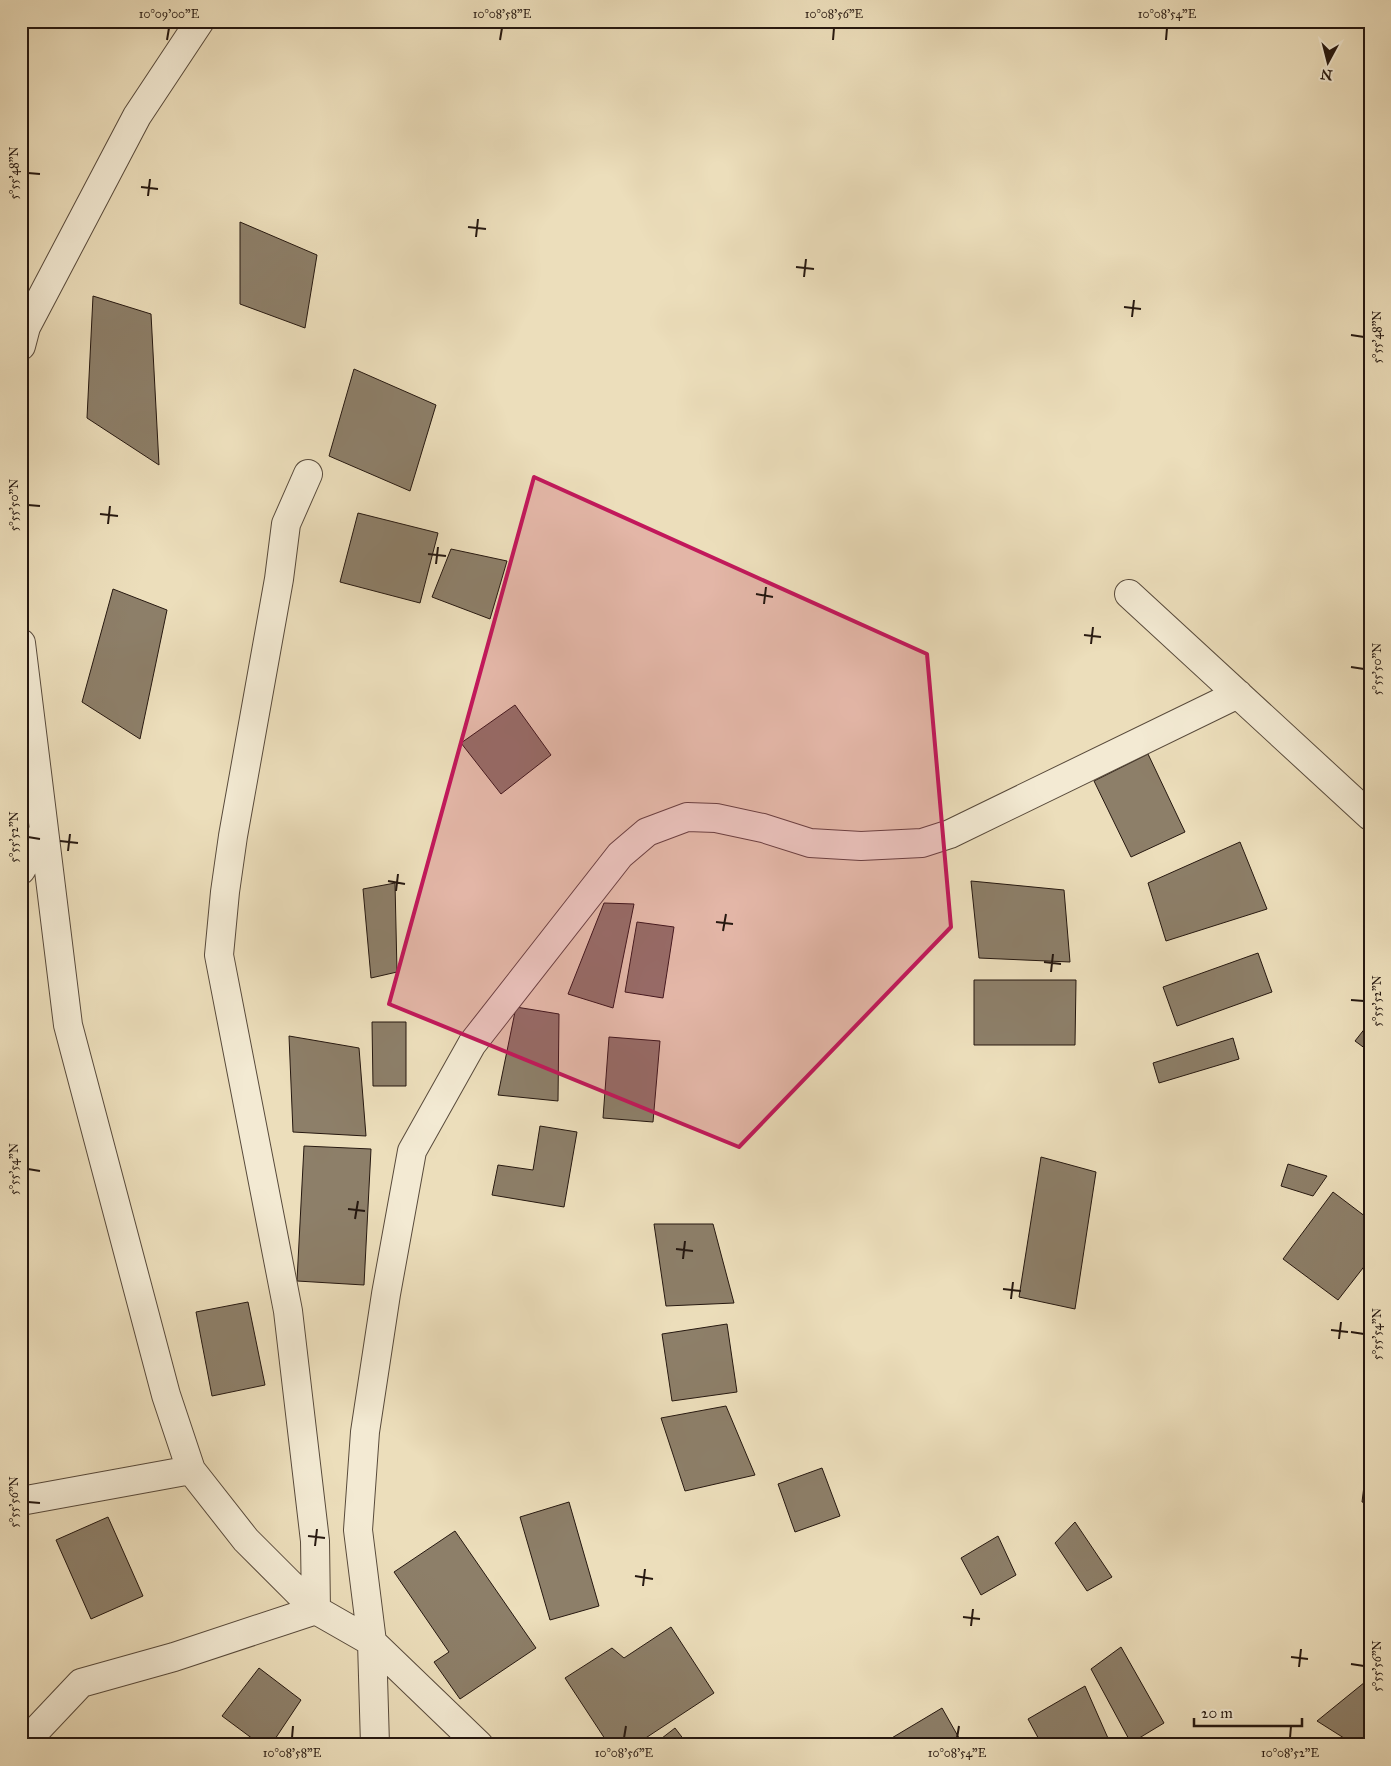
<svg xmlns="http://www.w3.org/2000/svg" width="1391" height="1766" viewBox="0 0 1391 1766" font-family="'IM FELL Great Primer',serif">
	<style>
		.building { fill: #8d7f69; stroke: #261810 }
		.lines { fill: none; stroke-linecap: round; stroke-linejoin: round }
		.minor-casing { stroke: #584a3b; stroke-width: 30 }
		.minor { stroke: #f3ead3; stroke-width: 28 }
		.marked { fill: #c2185b; fill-opacity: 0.2; stroke: #c2185b; stroke-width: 4; stroke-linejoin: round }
		.ticks { fill: none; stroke: #261810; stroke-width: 2 }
		.neatline { fill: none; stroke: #261810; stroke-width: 2 }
		.ticks-label { font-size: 12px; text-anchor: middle; fill: #261810 }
	</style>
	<rect width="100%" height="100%" fill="#ecdebb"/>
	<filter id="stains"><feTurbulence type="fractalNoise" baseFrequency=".004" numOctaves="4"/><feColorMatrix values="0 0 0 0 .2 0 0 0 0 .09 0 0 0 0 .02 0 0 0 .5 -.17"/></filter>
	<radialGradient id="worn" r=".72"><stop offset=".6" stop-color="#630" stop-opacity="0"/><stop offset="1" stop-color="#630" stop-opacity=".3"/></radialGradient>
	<path class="building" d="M240 222 317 255 305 328 240 304Z
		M93 296 151 314 159 465 87 418Z
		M354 369 436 405 410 491 329 456Z
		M358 513 438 533 420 603 340 582Z
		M451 549 507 561 490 619 432 597Z
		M113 589 167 610 140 739 82 702Z
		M515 705 551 755 501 794 461 743Z
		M1148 754 1185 832 1131 857 1094 781Z
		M1240 842 1267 909 1166 941 1148 883Z
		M971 881 1064 890 1070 962 979 958Z
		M395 883 397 972 371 978 363 889Z
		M604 903 634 904 613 1008 568 994Z
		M637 922 674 927 663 998 625 992Z
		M1258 953 1272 992 1177 1026 1163 987Z
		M974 980H1076L1075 1045H974Z
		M516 1007 559 1014 558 1101 498 1095Z
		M372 1022H406V1086H373Z
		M1370 1022V1052L1355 1041Z
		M289 1036 359 1048 366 1136 293 1132Z
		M609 1037 660 1041 653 1122 603 1118Z
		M1233 1038 1239 1059 1159 1083 1153 1063Z
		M540 1126 577 1132 564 1207 492 1195 498 1165 533 1170Z
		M304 1146 371 1149 364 1285 297 1281Z
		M1041 1157 1096 1172 1075 1309 1019 1297Z
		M1288 1164 1327 1176 1313 1196 1281 1186Z
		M1333 1192 1370 1220V1259L1338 1300 1283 1259Z
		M654 1224H713L734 1303 666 1306Z
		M248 1302 265 1385 212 1396 196 1312Z
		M727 1324 737 1392 672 1401 662 1334Z
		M726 1406 755 1475 685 1491 661 1418Z
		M1370 1437V1504L1362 1502Z
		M822 1468 840 1516 795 1532 778 1484Z
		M569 1502 599 1606 550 1620 520 1517Z
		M108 1517 143 1596 91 1619 56 1540Z
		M1075 1522 1112 1577 1087 1591 1055 1543Z
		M455 1531 536 1648 460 1699 434 1662 449 1652 394 1572Z
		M998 1536 1016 1575 981 1595 961 1558Z
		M671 1627 714 1693 635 1745H609L565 1678 612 1648 624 1658Z
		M1121 1647 1164 1723 1131 1743 1091 1669Z
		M259 1668 301 1700 271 1745H261L222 1716Z
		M1365 1682 1370 1686V1745H1355L1317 1721Z
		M1085 1686 1111 1745H1042L1028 1719Z
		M942 1708 963 1745H880Z
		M675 1728 688 1745H653Z"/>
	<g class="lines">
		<g class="minor-casing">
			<path id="minor" d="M21 346 26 327 137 116 200 21
				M308 474 286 524 279 579 233 836 225 892 219 955 288 1311 315 1541 316 1610
				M1129 594 1370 816
				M21 643 68 1025 166 1395 191 1470 246 1540 316 1610 372 1642 479 1745
				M21 870 44 830
				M21 1501 191 1470
				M26 1745 30 1737 81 1683 174 1657 316 1610
				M375 1745 372 1642 358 1530 365 1432 386 1294 412 1151 472 1044 620 855 647 832 687 817 716 818 763 828 810 843 861 846 922 843 950 834 1238 694"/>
		</g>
		<use href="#minor" class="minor"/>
	</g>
	<path class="marked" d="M534 477 927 654 951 927 739 1147 389 1004Z"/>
	<path class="ticks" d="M167 40 169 28M500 40 502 28M833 40 834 28M1166 40 1167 28M28 173 40 174M141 187 158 189M148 196 150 179M468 227 486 229M476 237 478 219M796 267 814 269M804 277 806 259M1124 307 1141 309M1132 317 1134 300M1351 335 1364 337M28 505 40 506M100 514 118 516M108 524 110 506M428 554 446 556M436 564 438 547M756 594 773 597M764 604 766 587M1084 635 1101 637M1091 644 1093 627M1351 667 1364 669M28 837 40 839M60 841 78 843M68 851 70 834M388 881 405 884M396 891 398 874M716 922 733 924M723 931 726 914M1044 962 1061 964M1051 972 1053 954M1351 1000 1364 1001M28 1169 40 1171M348 1209 365 1211M355 1219 358 1201M676 1249 693 1251M683 1259 685 1241M1003 1289 1021 1291M1011 1299 1013 1282M1331 1330 1348 1332M1351 1332 1364 1334M1339 1339 1341 1322M28 1502 40 1503M308 1536 325 1538M315 1546 317 1529M635 1576 653 1579M643 1586 645 1569M963 1617 980 1619M971 1626 973 1609M1291 1657 1308 1659M1351 1664 1364 1666M1299 1667 1301 1649M292 1738 293 1726M624 1738 626 1726M957 1738 959 1726M1290 1738 1291 1726"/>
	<rect width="1391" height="1766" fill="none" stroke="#ecdebb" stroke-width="55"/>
	<g transform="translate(1328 62) rotate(187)" stroke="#f3ead3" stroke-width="4" paint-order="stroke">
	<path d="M0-4L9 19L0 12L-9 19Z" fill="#261810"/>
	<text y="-8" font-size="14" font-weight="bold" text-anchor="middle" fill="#261810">N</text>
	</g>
	<path d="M1194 1718v8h108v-8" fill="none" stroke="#261810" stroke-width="2.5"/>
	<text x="1201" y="1718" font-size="15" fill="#261810" stroke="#f3ead3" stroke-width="4" paint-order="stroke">20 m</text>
	<rect x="28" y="28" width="1336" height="1710" class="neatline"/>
	<g class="ticks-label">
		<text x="169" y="18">10°09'00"E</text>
		<text x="502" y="18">10°08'58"E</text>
		<text x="834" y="18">10°08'56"E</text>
		<text x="1167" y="18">10°08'54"E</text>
		<text transform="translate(14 173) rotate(-90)" y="4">5°55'48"N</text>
		<text transform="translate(1377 337) rotate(-90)" y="4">5°55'48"N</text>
		<text transform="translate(14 505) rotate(-90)" y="4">5°55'50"N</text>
		<text transform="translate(1377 669) rotate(-90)" y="4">5°55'50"N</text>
		<text transform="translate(14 837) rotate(-90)" y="4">5°55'52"N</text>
		<text transform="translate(1377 1001) rotate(-90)" y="4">5°55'52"N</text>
		<text transform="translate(14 1169) rotate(-90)" y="4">5°55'54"N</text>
		<text transform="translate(1377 1334) rotate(-90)" y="4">5°55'54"N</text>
		<text transform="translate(14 1502) rotate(-90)" y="4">5°55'56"N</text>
		<text transform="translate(1377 1666) rotate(-90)" y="4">5°55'56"N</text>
		<text x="292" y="1757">10°08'58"E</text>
		<text x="624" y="1757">10°08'56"E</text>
		<text x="957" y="1757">10°08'54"E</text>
		<text x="1290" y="1757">10°08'52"E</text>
	</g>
	<rect width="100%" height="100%" filter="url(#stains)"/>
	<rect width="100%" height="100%" fill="url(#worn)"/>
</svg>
